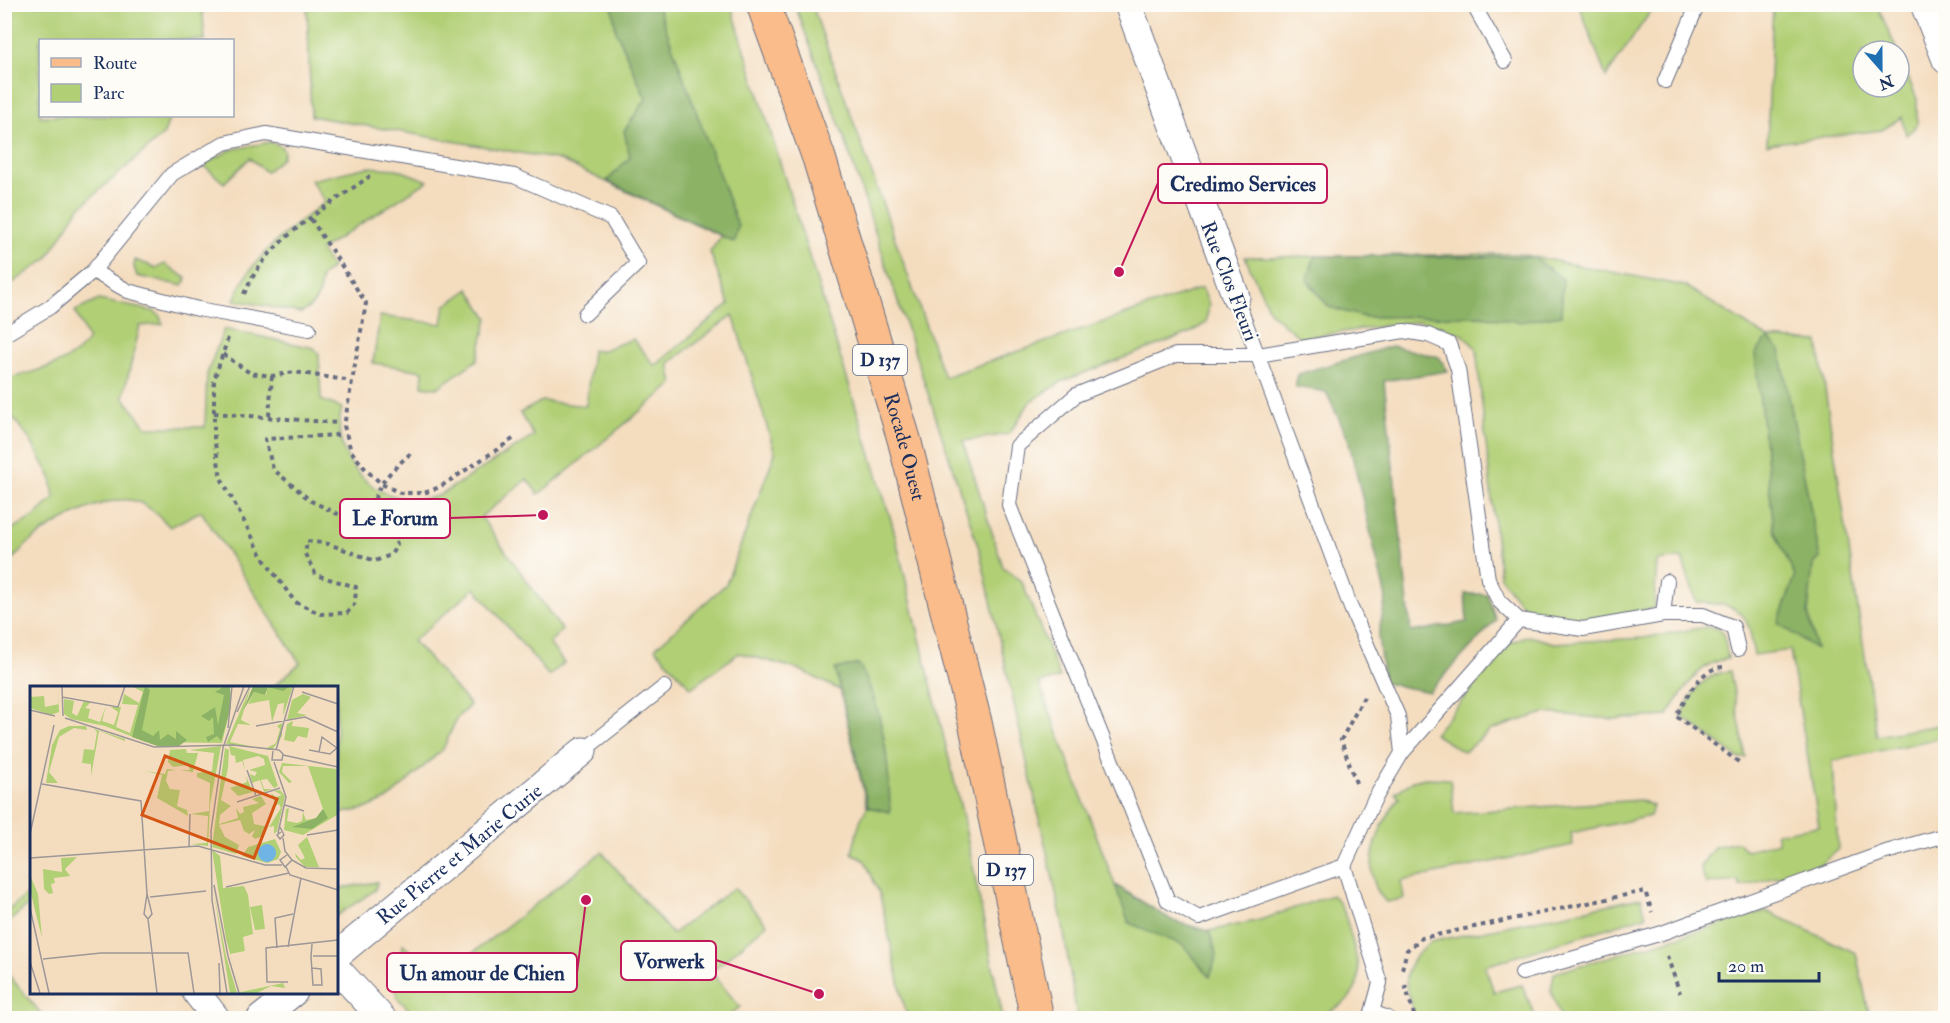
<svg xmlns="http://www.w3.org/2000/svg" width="1950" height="1023" viewBox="0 0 1950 1023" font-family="'IM FELL Double Pica',serif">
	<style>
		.green { fill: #b1cf75; stroke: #667f6a; stroke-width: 1.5 }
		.forest { fill: #8cb266; stroke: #547062; stroke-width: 1.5 }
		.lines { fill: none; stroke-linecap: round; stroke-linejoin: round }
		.lane-casing { stroke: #676c80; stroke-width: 16 }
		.street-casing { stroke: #676c80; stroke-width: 29 }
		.primary-casing { stroke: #676c80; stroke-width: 35 }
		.path { stroke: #676c80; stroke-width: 4; stroke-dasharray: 4.5 4.5; stroke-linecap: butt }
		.lane { stroke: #fff; stroke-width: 14 }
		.street { stroke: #fff; stroke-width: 27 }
		.primary { stroke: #f9bc8a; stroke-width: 33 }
		.labels { text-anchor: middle; stroke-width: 4.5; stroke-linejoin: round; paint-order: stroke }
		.shield { fill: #fdfcf7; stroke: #5f6c8c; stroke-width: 1.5 }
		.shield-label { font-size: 18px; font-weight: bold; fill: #1b2f5e }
		.street-label { font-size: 20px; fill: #1b2f5e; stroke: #fdfcf7 }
		.inset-road { fill: none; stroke: #9d9798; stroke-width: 1.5 }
		.view { fill: #d45514; fill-opacity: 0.15; stroke: #d45514; stroke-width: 3 }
		.inset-edge { fill: none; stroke: #1b2f5e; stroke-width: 3 }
		.leader { fill: none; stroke: #c2185b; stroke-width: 2 }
		.callout-dot { fill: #c2185b; stroke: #fdfcf7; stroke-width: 2 }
		.callout { fill: #fdfcf7; stroke: #c2185b; stroke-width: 2 }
		.callout-label { font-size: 21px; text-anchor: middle; font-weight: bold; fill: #1b2f5e }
	</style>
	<rect width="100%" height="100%" fill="#fdfcf7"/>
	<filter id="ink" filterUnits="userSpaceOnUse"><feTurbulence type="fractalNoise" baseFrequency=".0167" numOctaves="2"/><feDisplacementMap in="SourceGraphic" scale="12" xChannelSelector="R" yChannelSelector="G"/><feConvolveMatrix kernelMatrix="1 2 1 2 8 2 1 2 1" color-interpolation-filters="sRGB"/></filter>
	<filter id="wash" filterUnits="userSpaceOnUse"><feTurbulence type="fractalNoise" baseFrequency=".008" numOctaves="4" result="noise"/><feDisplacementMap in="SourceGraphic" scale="24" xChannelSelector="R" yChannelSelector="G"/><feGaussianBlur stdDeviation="1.35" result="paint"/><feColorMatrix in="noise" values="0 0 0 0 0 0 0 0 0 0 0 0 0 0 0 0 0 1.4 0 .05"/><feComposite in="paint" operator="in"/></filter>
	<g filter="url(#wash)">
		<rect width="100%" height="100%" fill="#f4ddbf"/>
		<path class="green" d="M5 5H202L205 40H40V116H170L164 134 78 209 47 259 5 288Z
			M307 5H731L892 523 963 817 1003 1018H907L880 895 865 861 852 853 860 821 867 807 840 690 798 669 739 653 691 688 655 648 726 584 775 453 733 315 669 363 673 384 552 484 538 494 527 479 481 517 562 630 549 643 564 663 549 676 475 588 413 641 470 705 457 718 443 749 388 799 365 809 336 814V687H273L300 663 201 511 170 527C161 518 151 507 138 502 111 491 54 523 32 540 23 547 15 560 5 563V533L34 517 54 498 51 477 30 440 5 407V380C32 371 74 365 88 339L75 311 99 300 153 311 159 315 163 324 140 326 123 397 147 427H205L207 374 224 329 314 348 319 354 321 400 342 408C326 464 387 515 440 495L534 436 520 413 542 401 586 406 592 350 600 351 633 339 655 366 729 304 710 252 721 236 560 160 311 116Z
			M795 5H812L944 377 1202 288 1209 304 1206 323 1192 332 1063 381 1030 402 1009 434 963 441 1003 567 1022 582 1060 678 1039 683 1115 885 1173 921 1209 931 1260 920 1332 895C1344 905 1346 918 1350 933 1364 980 1365 998 1315 1018H1077L1062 920 980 552 844 137Z
			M1579 5H1655L1606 77Z
			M1773 5H1877L1897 51H1863V87H1899V56L1917 99V126L1906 135 1902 117 1882 130 1767 144Z
			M270 142 281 146 284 151 282 158 266 172 250 158 224 183 203 165 230 150Z
			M368 167 397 169 428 181 320 250 332 268 321 277C320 296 318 303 301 313L234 300C250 257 290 229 325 202L311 180Z
			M1519 254 1685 286 1768 338 1818 342 1877 736 1945 724V737L1833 761 1838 849 1820 865 1740 887 1738 881 1706 884 1700 867 1714 847 1737 842 1747 850 1778 842 1776 833 1819 826 1790 650 1754 655C1748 609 1741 605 1696 602L1682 558 1657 561 1654 608C1617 616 1558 628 1524 606 1515 600 1507 585 1500 577L1476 348 1462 334 1420 321 1300 338 1270 312 1245 257Z
			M135 260 157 268 165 264 186 278 183 286 137 276 134 267Z
			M469 289 488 318 477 360 437 388 422 386 423 371 373 363 380 316 442 324 445 306Z
			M1706 627 1718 628 1724 634 1728 659C1697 661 1684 692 1667 716L1612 719 1544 713 1491 730 1464 752 1434 734 1510 643 1529 636 1554 643 1643 638Z
			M1730 671 1746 758H1738L1681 716C1694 691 1701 675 1730 671Z
			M1425 778 1450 779 1454 813 1640 800 1653 806 1650 816 1571 833 1573 845 1401 881 1404 899 1386 902C1357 872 1379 825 1399 798L1395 793 1413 781Z
			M602 852 672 934 734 888 767 924 711 972 740 1007 726 1018H416L397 997 395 973 403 944 438 980Z
			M377 882 375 890 336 916V889Z
			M31 891V903L5 925V913Z
			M1641 898 1646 916 1485 966 1494 992 1522 985 1536 1018H1415C1403 980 1399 970 1430 942Z
			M1766 911 1856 953 1870 1018H1561L1551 991 1554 973Z
			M4 971H5L45 1018H5Z"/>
		<path class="forest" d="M612 5H655L658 7 738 226 734 242 607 181 630 157 624 131 646 99 616 31Z
			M1315 256 1533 257 1563 279 1561 315 1520 322 1480 316 1364 317 1329 307 1307 280Z
			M1768 338 1780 350 1820 558 1813 565 1808 613 1816 649 1778 623 1795 577 1774 530 1755 354Z
			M1392 346 1439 357 1448 371 1384 381 1411 632 1467 622 1465 594H1487L1496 620 1429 692 1384 683 1378 636 1386 598 1348 438 1326 392 1295 387 1298 374Z
			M859 664C884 709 889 761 890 812L868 807 835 669Z
			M1115 885 1173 921 1209 931 1217 954 1210 977 1183 945 1129 923Z"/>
	</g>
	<g filter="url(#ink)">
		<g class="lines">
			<g class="lane-casing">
				<path id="lane" d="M1473 4 1505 61
					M1665 81 1698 4
					M93 271 128 291 198 309 309 329
					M1236 297 1351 608 1398 716 1402 753
					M4 335 50 307 93 271 172 174 224 143 266 134 514 176 611 218 638 263 585 314
					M1663 615 1667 581
					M1519 620 1583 629 1663 615H1703L1733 627 1738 649
					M583 751 664 687
					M1344 866 1199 918 1168 901 1009 505 1017 446 1076 395 1176 355H1258L1404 331 1428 335 1449 344 1458 369 1488 579 1499 601 1519 620 1402 753 1374 800 1344 866 1380 983 1372 1012 1388 1018
					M1522 973 1659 934 1886 852 1946 835"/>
			</g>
			<g class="street-casing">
				<g id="street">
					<path d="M1128 4 1236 297"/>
					<path d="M1924 4 1946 60"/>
					<path id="s1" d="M336 956 583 751"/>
					<path d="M336 968 382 1018"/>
					<path d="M196 992 216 1018"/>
					<path d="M261 1018 294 992"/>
				</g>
			</g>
			<g class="primary-casing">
				<g id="primary">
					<path id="s2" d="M763 4 819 158 904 439 975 722 1037 1018"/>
				</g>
			</g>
			<path class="path" d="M311 219 366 303 344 426 351 451 367 471 382 484 400 493H424L440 487 516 437
				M244 294C266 240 326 208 370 176
				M228 338 214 380V438L221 478 265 561 295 602 321 614 347 613 355 603 356 587 316 575 305 554 307 541 329 544 375 561 391 555 397 544C393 533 382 528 377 518 365 491 395 468 412 452
				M223 354 250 373 272 376 294 372 346 380
				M214 413 338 423
				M269 416 272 376
				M338 435 265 439 273 469 311 501 344 517 375 508
				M1723 667C1699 668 1687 698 1676 716L1740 763
				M1356 783 1341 740 1364 697
				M1667 956 1680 993
				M1402 969 1407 950 1422 938 1645 891 1652 912
				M1405 985 1415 1018"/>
			<use href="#lane" class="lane"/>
			<use href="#street" class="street"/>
			<use href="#primary" class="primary"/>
		</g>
	</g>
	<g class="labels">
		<g class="shield">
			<rect x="853" y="345" width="54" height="30" rx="4.5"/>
			<rect x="979" y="855" width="54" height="30" rx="4.5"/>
		</g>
		<g class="shield-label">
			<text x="880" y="366">D 137</text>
			<text x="1006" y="876">D 137</text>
		</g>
		<g class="street-label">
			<text transform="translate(1230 281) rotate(69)" y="7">Rue Clos Fleuri</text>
			<text dy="7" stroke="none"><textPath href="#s2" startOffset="465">Rocade Ouest</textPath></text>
			<text dy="7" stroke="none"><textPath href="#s1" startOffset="160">Rue Pierre et Marie Curie</textPath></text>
		</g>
	</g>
	<g transform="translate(30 686)">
		<rect width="308" height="308" fill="#f4ddbf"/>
		<path d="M28 0 29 26 21 29 0 22V11L14 10 15 21 29 18ZM101 0H200L201 19 192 57 116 56 75 40 41 33 34 28V13L44 15 42 27 47 30 54 15 61 16 55 22 60 23 58 32 70 36 76 20 72 35 84 39 88 26 81 21H91L86 41 100 47 108 19 92 18 94 8 109 17 113 6ZM221 0 211 34 221 39 208 38 200 56 235 63 246 57 250 43 247 40 252 37V50L242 64 196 58ZM238 0H263L253 30 254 17 248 18 242 36 239 14 218 18 224 6 236 9ZM273 8 281 11 267 27 277 29 257 34 262 14ZM263 35 262 40 279 42 277 52 268 50 264 56 254 54 257 38ZM39 40H56L57 44 44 42 29 51 19 86 28 97H16L22 59 30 44ZM64 43 95 53V55L69 45 61 90V78L52 77 54 63 64 64 67 46ZM191 60 180 119 178 160 161 158 177 157 178 130 161 128 179 125 180 97 167 91V87L182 85 184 67 160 64ZM199 60 238 70 248 100 244 102 237 93 231 94 234 103H242L234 106 230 94 222 97 220 88 225 90 227 86 219 84 235 79 234 73 228 70 213 74 215 84 212 75 206 77 205 70 201 69ZM195 62 199 64 198 82 191 114 201 120 190 129 189 138 208 132 206 122 210 128 214 126 213 121 229 117 222 113 231 110 236 118 222 127 224 138 239 141 251 122 249 118 240 121 246 118 241 107 246 111 252 109 244 105 250 104 255 110 247 145 244 148V140L234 142 233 150 225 153 222 150 225 144 219 148 214 145 210 134 189 139 195 151 209 159 206 168 182 161ZM156 63 157 67H168L163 86 150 84H160L158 79 143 81 138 76 140 64ZM252 77 307 83V129L273 149 254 144 256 123 259 122 257 135 267 137 272 135 273 126 276 134 286 132 293 123 278 80H253L252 86 262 96 259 97 249 86ZM137 83 146 84 138 85 136 95 140 103 150 104 147 120 157 124 158 130 127 112 132 89 115 85 135 88ZM216 90 223 106 208 110 200 102 217 96ZM277 151 289 181H275L266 171 265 167 271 174 275 172 268 159ZM245 153 251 166 248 173 237 177 212 170 218 161ZM182 164 190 170 193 202 214 200 218 209 223 248 213 251 215 265 200 268 211 306 253 297 255 302 241 300 227 307H211L196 253ZM47 171 35 183 40 190 24 192 25 197 21 198 23 207 19 208 14 203 13 183 32 186 31 172ZM0 189 8 208 12 252 0 204ZM184 207 196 270 207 307H200ZM232 219 235 243 225 244 220 221Z" fill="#b1cf75"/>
		<path d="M115 0 120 4 112 44 123 50 129 44 130 54 138 48 146 53V45L157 54 149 60 130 61 102 51ZM195 0H200L201 21 191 55 187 50 178 56 176 51 184 48 183 31 179 35 171 30 185 21 188 39 194 9 185 6ZM223 0 248 1 260 0 253 5 238 1 235 9 224 6 213 25ZM293 123 298 132 282 143 262 141 286 132Z" fill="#8cb266"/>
		<path d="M228 167a9 9 0 1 1 18 0a9 9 0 1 1-18 0Z" fill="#70b3e5"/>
		<path class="inset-road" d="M32 0 33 30M272 6 308 18M32 11 88 21 95 0M0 24 25 30M207 26 220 0M35 32 124 61 203 59 249 64 253 68 252 74H242L243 65M226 40 275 31 308 46M198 42 202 0M246 64 264 0M279 64 300 68 308 61M289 66 292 51 307 62M253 69 308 81M244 76 256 111 248 147M217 84 226 110M12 98 111 115 117 208 122 228 118 233M207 116 250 102M255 119 274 125M250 141 254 149 250 153 247 149 251 146M0 148 24 39M277 149 308 144M253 152 255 165 262 174 255 181 250 174 257 169M159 160 160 128M0 172 168 160 235 179H252M262 174 276 182 308 183M256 181 260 189 308 204M184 199 198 270 209 307M196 201 259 187M117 208 114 228 118 233 127 307M120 211 176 205M0 222 19 307M258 261 271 192M247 262 245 232 263 228M283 270H308M13 273 71 267H158L164 307M0 276 10 307M189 277 190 307M282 282 291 283 292 299H283L281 271 282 258M258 296H237L236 262 308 254M197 307 182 214 181 145 193 62 214 0"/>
		<path class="view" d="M135 70 247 113 224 172 112 129Z"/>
		<rect width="308" height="308" class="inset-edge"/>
	</g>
	<path class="leader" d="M1119 272L1158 183M543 515L450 518M819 994L716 960M586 900L577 973"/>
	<g class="callout-dot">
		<circle cx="1119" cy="272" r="6"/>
		<circle cx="543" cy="515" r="6"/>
		<circle cx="819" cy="994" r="6"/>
		<circle cx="586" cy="900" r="6"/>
	</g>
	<g class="callout">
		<rect x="1158" y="164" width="169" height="39" rx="6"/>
		<rect x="340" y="499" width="110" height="39" rx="6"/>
		<rect x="621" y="941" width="95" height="39" rx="6"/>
		<rect x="387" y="953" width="190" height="39" rx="6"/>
	</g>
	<g class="callout-label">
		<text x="1243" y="191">Credimo Services</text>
		<text x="395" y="525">Le Forum</text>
		<text x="669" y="968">Vorwerk</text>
		<text x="482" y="980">Un amour de Chien</text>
	</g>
	<rect width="1950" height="1023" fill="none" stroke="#fdfcf7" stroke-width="24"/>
	<rect x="39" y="39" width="195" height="78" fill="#fdfcf7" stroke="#a3aaba" stroke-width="1.5"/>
	<rect x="51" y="58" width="30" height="9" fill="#f9bc8a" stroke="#a3aaba" stroke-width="1.5"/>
	<text x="93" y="69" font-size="18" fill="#1b2f5e">Route</text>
	<rect x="51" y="84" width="30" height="18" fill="#b1cf75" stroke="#a3aaba" stroke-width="1.5"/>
	<text x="93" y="99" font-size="18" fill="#1b2f5e">Parc</text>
	<g transform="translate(1881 69) rotate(159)"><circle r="28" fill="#fdfcf7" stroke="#a3aaba" stroke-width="1.5"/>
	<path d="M0-4.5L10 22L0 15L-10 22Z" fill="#1f6fb2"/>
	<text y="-9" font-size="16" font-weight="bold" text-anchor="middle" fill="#1b2f5e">N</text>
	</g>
	<path d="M1719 972v9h100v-9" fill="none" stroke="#1b2f5e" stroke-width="3"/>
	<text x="1728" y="972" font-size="18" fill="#1b2f5e" stroke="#fdfcf7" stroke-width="4.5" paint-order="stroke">20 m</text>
</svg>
